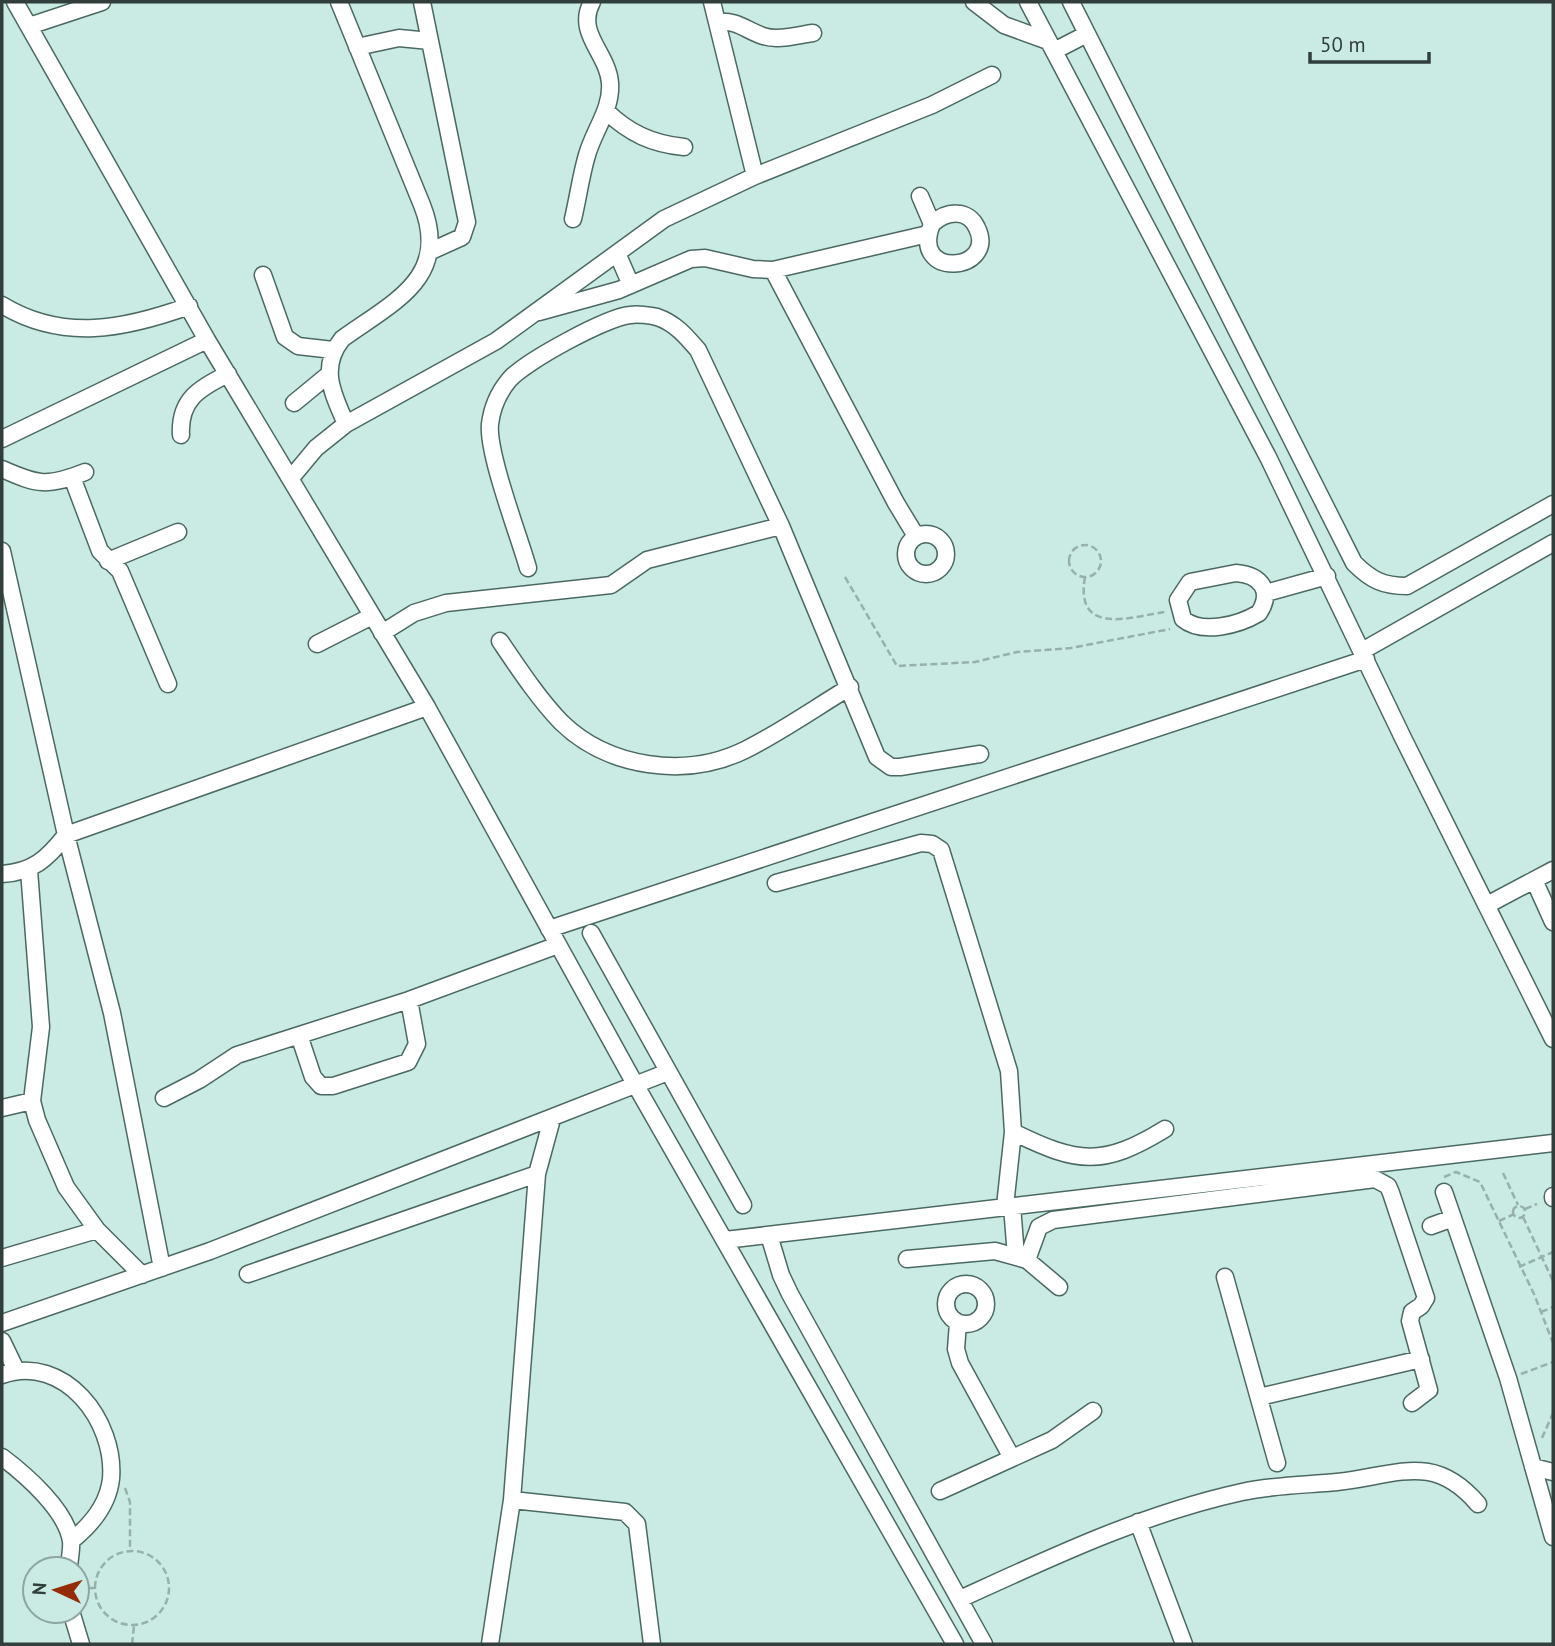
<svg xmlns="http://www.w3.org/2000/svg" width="1555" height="1646" viewBox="0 0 1555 1646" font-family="'PT Sans',sans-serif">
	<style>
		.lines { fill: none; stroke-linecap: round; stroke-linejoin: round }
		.minor-casing { stroke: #4b6962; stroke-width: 19 }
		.path { stroke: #96b1aa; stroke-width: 2.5; stroke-dasharray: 7 3.5; stroke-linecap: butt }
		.minor { stroke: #fff; stroke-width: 16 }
	</style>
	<rect width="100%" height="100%" fill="#caebe3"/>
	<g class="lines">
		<g class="minor-casing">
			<path id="minor" d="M15 2 207 340 427 707 635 1084 955 1644
				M339 2 422 205C451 278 393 302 342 339 319 368 333 394 346 424
				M422 2 467 222 462 237 431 251
				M712 2 755 176
				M974 2 1004 25 1048 41
				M1028 2 1268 457 1403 738 1553 1039
				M1071 2 1354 563C1371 580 1383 586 1407 586L1553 504
				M717 22C738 20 745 30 763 36 778 41 797 35 813 33
				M29 26 102 2
				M357 47 399 38 430 41
				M1054 51 1087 34
				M606 111C629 133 652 144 684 147
				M920 196 932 224C909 280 998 272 977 228 968 208 946 211 932 224
				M573 219C578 198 581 175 587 155 594 130 612 109 610 83 608 53 575 33 592 2
				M617 253 631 285
				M773 270 896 503 916 536
				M263 275 285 337 298 346 333 350
				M2 305C63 342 125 329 189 306
				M539 312 619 290 691 259 705 258 753 269 773 270 928 234
				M294 403 328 375
				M181 435C179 400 199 388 228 374
				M2 439 207 340
				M2 469C38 485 47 487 85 472
				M72 477 100 551 120 571 168 684
				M291 478 316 448 346 424 496 341 664 219 755 176 932 105 992 75
				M906 554a20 20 0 1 1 40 0a20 20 0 1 1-40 0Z
				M2 551 66 835 112 1013 162 1268
				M108 561 178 532
				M528 568C519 536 487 453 490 424 492 408 499 392 509 380 524 362 607 317 630 315 637 314 650 315 657 317 675 323 686 336 698 350L781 526 877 757 891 767H900L980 754
				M1236 573C1261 575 1273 591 1259 613 1239 625 1202 635 1183 619L1178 600 1190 582Z
				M1266 593 1327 576
				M382 633 414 613 446 603 611 585 647 560 781 526
				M500 641C519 669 538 698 561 722 608 768 686 779 745 750 781 732 815 708 850 687
				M317 644 372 616
				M1362 651 1553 543
				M29 870 41 1027 32 1101 37 1120 66 1187 97 1230 142 1275
				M2 874C33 872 47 859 66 835L427 707
				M1534 880 1553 922
				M776 883 921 843 932 844 941 850 1009 1071 1013 1132 1005 1206
				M1487 905 1553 870
				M549 929 1366 659
				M591 933 743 1205
				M299 1035 313 1077 321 1086H333L408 1062 417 1044 409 1000
				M164 1098 199 1080 237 1055 409 1000 558 945
				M2 1108 32 1101
				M1013 1132C1078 1164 1103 1167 1165 1129
				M1444 1192 1508 1378 1553 1537
				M1553 1196V1198
				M1012 1206 1016 1256
				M1431 1226 1453 1218
				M769 1235 781 1275 790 1294 984 1644
				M725 1240 1553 1143
				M2 1258 97 1230
				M907 1259 995 1251 1027 1260 1059 1287
				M1027 1260 1039 1227 1053 1220 1375 1179 1388 1186 1391 1193 1426 1298 1421 1306 1412 1312 1410 1321 1429 1390 1412 1403
				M248 1274 537 1174
				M1225 1277 1277 1463
				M946 1304a20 20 0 1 1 40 0a20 20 0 1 1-40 0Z
				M2 1323 210 1251 668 1072
				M958 1323 956 1349 960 1363 1012 1458
				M2 1341 16 1370
				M2 1375C64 1353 116 1421 111 1479 108 1505 90 1526 71 1541
				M1259 1397 1421 1359
				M2 1457C26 1475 66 1510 71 1541 72 1549 69 1561 69 1569
				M1533 1467 1553 1472
				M940 1491 1052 1440 1093 1411
				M512 1500 625 1512 637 1524 652 1644
				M1138 1522 1184 1644
				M960 1599C1052 1557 1142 1514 1242 1492 1274 1485 1305 1485 1337 1482 1396 1476 1433 1451 1478 1504
				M71 1611 81 1644
				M490 1644 512 1500 537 1174 552 1119"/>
		</g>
		<path class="path" d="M1069 561a16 16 0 1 1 32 0a16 16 0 1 1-32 0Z
			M845 577 897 666 975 662 1017 652 1071 648 1170 629
			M1085 577C1074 638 1134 616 1165 612
			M1503 1173 1518 1205
			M1444 1177 1456 1172 1480 1182 1534 1294 1553 1343
			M1513 1212a6 6 0 1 1 12 0a6 6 0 1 1-12 0Z
			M1525 1209 1537 1204
			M1523 1217 1553 1281
			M1499 1221 1514 1214
			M1519 1267 1553 1252
			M1541 1312 1553 1307
			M1521 1374 1553 1362
			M1542 1438 1553 1413
			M125 1488 130 1502V1550
			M95 1588a37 37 0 1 1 74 0a37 37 0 1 1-74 0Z
			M77 1588H95
			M132 1644 134 1626"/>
		<use href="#minor" class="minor"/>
	</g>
	<rect width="1555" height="1646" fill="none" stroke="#313e3b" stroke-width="7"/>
	<g transform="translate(56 1590) rotate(274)"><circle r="33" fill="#caebe3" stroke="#8da6a0" stroke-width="2"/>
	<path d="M0-5L12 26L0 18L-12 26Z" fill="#942d06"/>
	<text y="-10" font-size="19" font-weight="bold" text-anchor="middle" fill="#313e3b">N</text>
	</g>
	<path d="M1310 52v10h119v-10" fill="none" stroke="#313e3b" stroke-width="3.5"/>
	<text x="1320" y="52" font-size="21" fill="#313e3b" stroke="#caebe3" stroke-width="5" paint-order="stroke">50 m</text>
</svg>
